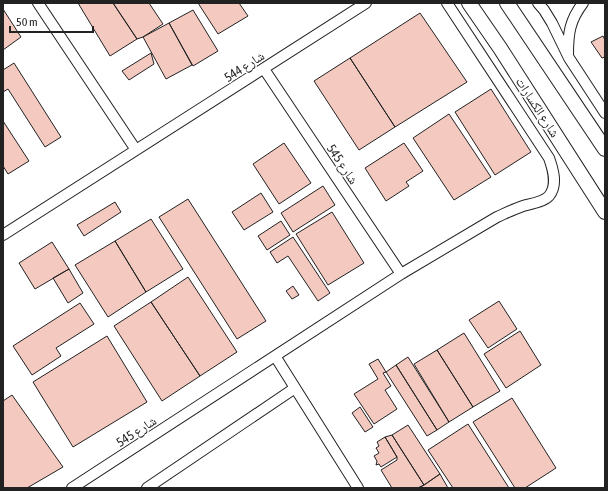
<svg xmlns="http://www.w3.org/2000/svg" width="608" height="491" viewBox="0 0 608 491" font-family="'Asap Condensed','Noto Naskh Arabic',sans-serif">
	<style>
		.building { fill: #f3c9c0; stroke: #222 }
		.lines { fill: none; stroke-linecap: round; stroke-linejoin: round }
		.street-casing { stroke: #222; stroke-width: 12 }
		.secondary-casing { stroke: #222; stroke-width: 16 }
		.street { stroke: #fff; stroke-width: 10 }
		.secondary { stroke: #fff; stroke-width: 14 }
		.labels { text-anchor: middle; stroke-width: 3; stroke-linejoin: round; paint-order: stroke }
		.street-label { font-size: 13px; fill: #222; stroke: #fff }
	</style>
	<rect width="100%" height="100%" fill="#fff"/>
	<path class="building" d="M78 3H113L137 39 110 56Z
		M113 3H149L163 24 143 37 137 39Z
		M198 3H239L248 16 218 34Z
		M3 9 21 37 3 50Z
		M193 10 218 51 193 66 169 23Z
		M420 13 467 82 395 127 350 58Z
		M169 23 192 65 166 79 143 37Z
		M603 36 605 40V57L602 58 591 42Z
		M151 53 154 64 129 80 122 71Z
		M350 58 395 127 359 150 314 81Z
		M14 63 61 137 45 147 8 89 3 92V70Z
		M491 89 531 152 495 175 455 112Z
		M449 114 491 177 454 200 413 138Z
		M3 121 29 161 8 174 3 166Z
		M284 143 311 183 279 204 253 164Z
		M404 143 423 171 406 182 409 186 386 201 365 168Z
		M323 186 335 205 293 232 281 213Z
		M261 193 273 212 244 230 232 212Z
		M188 199 266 321 237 339 159 217Z
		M115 202 121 212 84 236 77 225Z
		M332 212 364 263 328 285 296 234Z
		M151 219 183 269 146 292 115 241Z
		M281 221 290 235 267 250 258 236Z
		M293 237 330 293 318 301 288 256 277 263 270 252Z
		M115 241 146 292 108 317 75 265Z
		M52 242 69 269 35 289 19 263Z
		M69 269 83 293 68 303 53 278Z
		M188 277 237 352 200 376 151 302Z
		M293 286 299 295 292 299 286 291Z
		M499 301 517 329 488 348 469 320Z
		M151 302 200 376 162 401 114 326Z
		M80 303 94 324 56 348 61 356 32 375 13 346Z
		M520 331 541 365 506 388 484 354Z
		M464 333 500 391 473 407 437 350Z
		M107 336 147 402 73 447 33 382Z
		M437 350 473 407 449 422 414 364Z
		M408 357 449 422 437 430 396 365Z
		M378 359 386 372 383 373 391 386 385 390 397 409 374 424 354 394 378 379 369 364Z
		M396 365 437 430 427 436 386 372Z
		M12 395 63 467 27 488H3V401Z
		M512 398 556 468 525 488H515L473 422Z
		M360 407 373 427 365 432 352 413Z
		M468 424 509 488H453L428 450Z
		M408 425 440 474 424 485 392 435Z
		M392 435 424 485 418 488H392L381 470 397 460V457L385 437Z
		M385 437 397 457 381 467 379 464 376 465 377 461 374 456 379 453 376 448 379 446 377 442Z
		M440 474 448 488H418L424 485Z"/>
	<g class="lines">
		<g class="street-casing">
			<path id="street" d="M38 3 136 150
				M538 3 544 10 552 23 569 58 605 113
				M568 54C568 33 570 20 583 3
				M264 69 401 274
				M3 235 366 3
				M275 356 358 488
				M72 488 401 274 497 217C506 213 514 209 523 206 530 204 544 202 549 196 558 185 553 169 549 158L447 3
				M147 488 295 388"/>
		</g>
		<g class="secondary-casing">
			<path id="secondary" d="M469 3 500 48 605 212
				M507 3 605 149"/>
		</g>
		<use href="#street" class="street"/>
		<use href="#secondary" class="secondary"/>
	</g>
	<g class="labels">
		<g class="street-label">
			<text transform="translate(244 66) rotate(-33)" y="5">شارع 544</text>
			<text transform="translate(538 107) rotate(57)" y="5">شارع الكسارات</text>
			<text transform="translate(343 164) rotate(56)" y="5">شارع 545</text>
			<text transform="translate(136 431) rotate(-33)" y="5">شارع 545</text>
		</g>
	</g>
	<rect width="608" height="491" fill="none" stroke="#222222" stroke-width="8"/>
	<path d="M10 26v6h83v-6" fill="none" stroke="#222222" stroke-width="2"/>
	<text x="16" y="26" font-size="12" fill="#222222" stroke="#ffffff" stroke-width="3" paint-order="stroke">50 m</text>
</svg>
